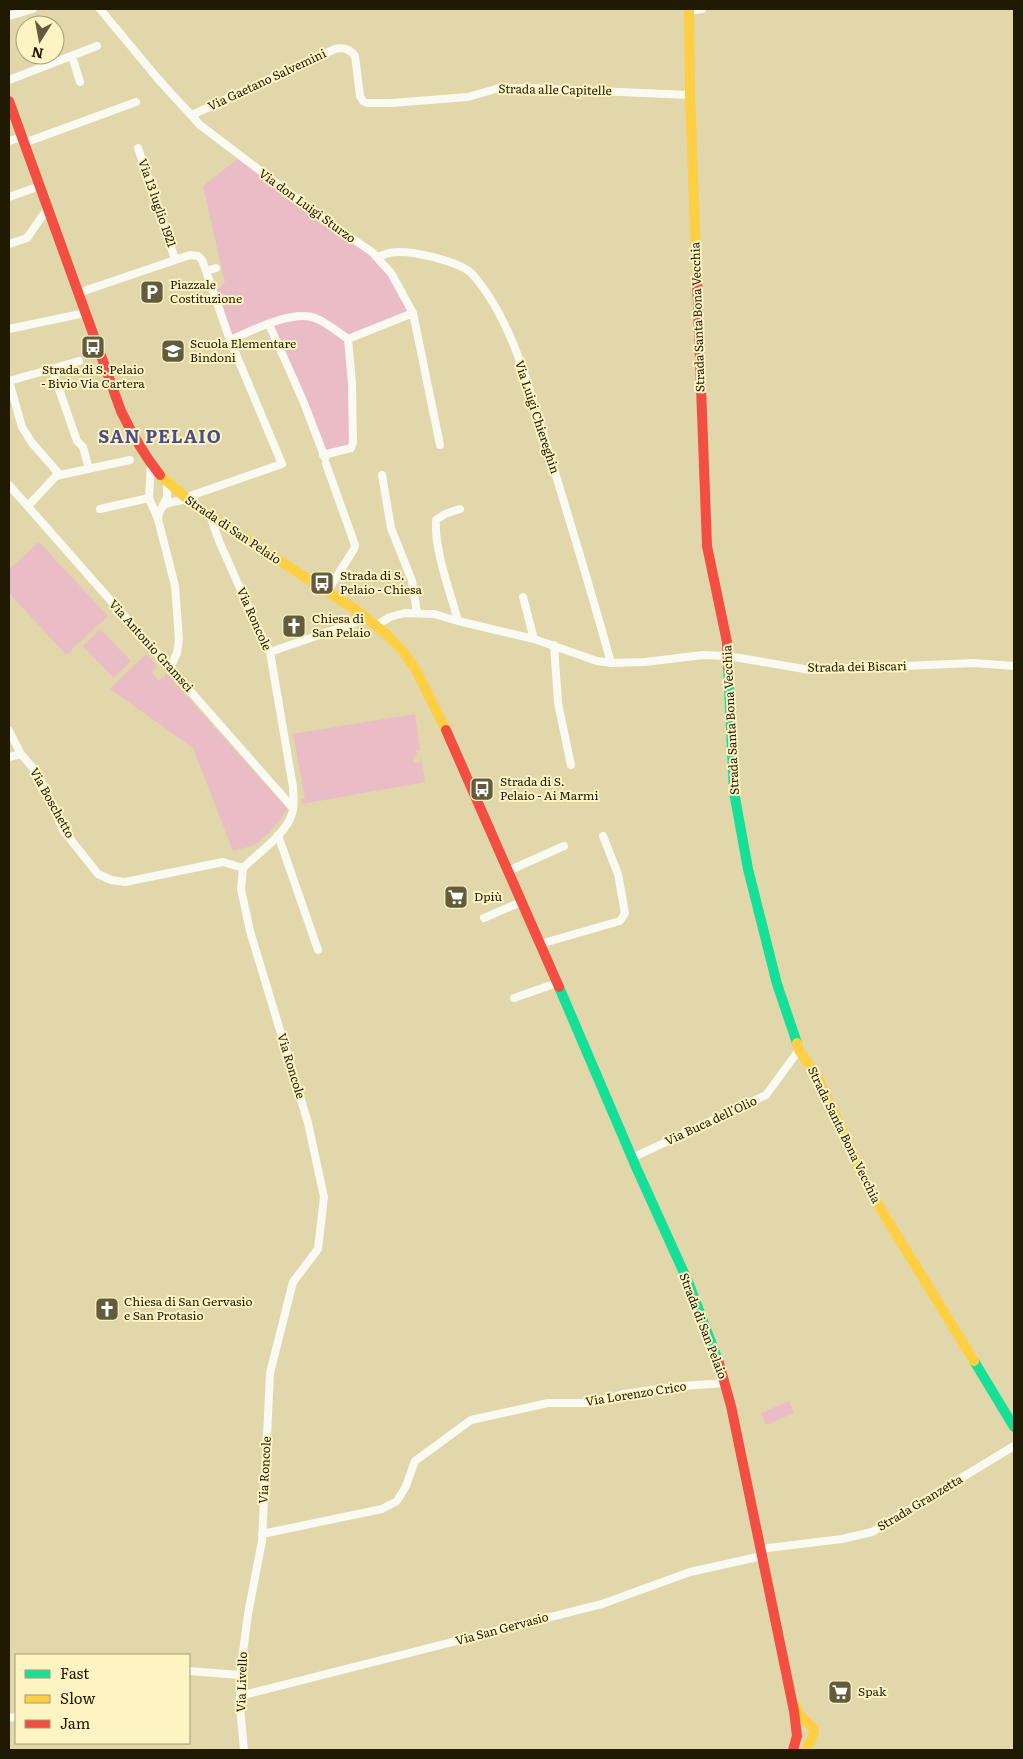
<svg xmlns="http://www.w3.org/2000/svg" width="1023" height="1759" viewBox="0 0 1023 1759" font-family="Literata,serif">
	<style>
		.green { fill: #eabdc6 }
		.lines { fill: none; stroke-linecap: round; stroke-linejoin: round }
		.street { stroke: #faf9f2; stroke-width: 8 }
		.fast { stroke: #16e098; stroke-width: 10 }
		.slow { stroke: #ffcf43; stroke-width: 10 }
		.jam { stroke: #f24e42; stroke-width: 10 }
		.labels { text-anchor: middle; stroke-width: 4; stroke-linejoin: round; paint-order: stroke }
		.street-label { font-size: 12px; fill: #1f1a01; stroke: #fdf3c3 }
		.poi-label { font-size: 12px; fill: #1f1a01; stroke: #fdf3c3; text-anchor: start }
		.district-label { font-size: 18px; font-weight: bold; letter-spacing: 1px; fill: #474c8a; stroke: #fdf3c3 }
	</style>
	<rect width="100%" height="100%" fill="#e1d7aa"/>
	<path class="green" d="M240 157 378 257 413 313 348 339 351 448 323 455 269 325 230 340 214 292 225 283 203 186Z
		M39 542 108 616 66 655 9 593V569Z
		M100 629 131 661 114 678 83 646Z
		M146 654 157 666 152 672 158 681 167 674 285 806 287 810 271 831 255 845 233 851 193 748 110 689Z
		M415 714 420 750H416L417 756 413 757 414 763 420 762 421 756 425 782 302 804 301 799H305L293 734Z
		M789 1401 794 1413 766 1425 761 1413Z"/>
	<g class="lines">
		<path class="street" d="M100 9 158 79 200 125 325 220 372 252 391 273 413 313 440 445
			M689 11 702 9
			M9 16 33 9
			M72 56 80 82
			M9 80 97 46
			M192 115 335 49C344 47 350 49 355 56L360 96 363 101 367 103H392L468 97 499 88H527L690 95
			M9 141 22 137
			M24 143 136 102
			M138 148 175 259
			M9 197 40 186
			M9 244 27 238 48 208
			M378 257C381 256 385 254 389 253 408 249 462 261 474 276 513 322 529 389 547 446 569 518 591 590 611 663
			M78 293 190 255 198 256 202 260 206 271 216 268
			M269 324 304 403 325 458
			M9 329 85 313
			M230 340C252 331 292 309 315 318 326 322 338 332 348 339L413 313
			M52 369 77 441 83 447 89 469
			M9 381 22 427 32 443 60 475
			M9 381 79 361
			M323 455 351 448 353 442 352 383 348 339
			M151 464 149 498 158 519 175 586 179 639 177 653 170 668
			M326 464 355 545 354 549 327 592
			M382 475 391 528 412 581 417 612
			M9 485 293 808
			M163 505 167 497V483
			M28 506 55 477 60 475 130 460
			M100 509 149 498
			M211 518 219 541 255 622 270 652 293 787C293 795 295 805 292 814 286 834 258 853 243 868L241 889 250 931 308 1123 324 1197 318 1249 293 1282 270 1373 262 1541 248 1614 240 1675V1707L244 1750
			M158 519C161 496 177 506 190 496L282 464 230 340 206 271
			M523 597 534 639
			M458 621C450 591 434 550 436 520L445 514 460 509
			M377 625 390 617 405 613 434 614 458 621 534 639 597 661 611 663 645 662 703 655 728 656 810 670 974 663 1014 666
			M554 645 558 703 571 765
			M270 652 360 621 366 617
			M9 731 21 754 38 774 63 830 98 874 111 880 125 882 223 862 243 868
			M9 757 21 754
			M278 835 318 950
			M508 871 564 846
			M484 918 521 902
			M540 944 620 921 625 913 618 874 603 836
			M514 998 557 983
			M632 1158 766 1095 799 1050
			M262 1534 382 1509 397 1501 406 1486 415 1461 471 1420 548 1403H593L623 1394 682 1386 726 1383
			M760 1549 842 1539 872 1532 1014 1446
			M189 1671 240 1675
			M240 1696 602 1604 690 1572 762 1556
			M9 1718 16 1717"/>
		<path class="fast" d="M728 667 734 792 748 869 777 984 797 1043
			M559 987 636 1167 689 1284 719 1363
			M974 1361 1014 1427"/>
		<path class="slow" d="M689 9 690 95 697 280
			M160 475 195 506 356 610 385 633 402 650 416 670 446 730
			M797 1043 799 1050 818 1078 871 1193 974 1361
			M795 1705 799 1714 814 1729V1734L806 1750"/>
		<path class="jam" d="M9 101 121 411C132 434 144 455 160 475
			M697 280 707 546 727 642 728 667
			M446 730 559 987
			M719 1363 731 1406 794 1711 797 1736 793 1750"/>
	</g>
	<defs>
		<g id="parking-square" transform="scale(1.25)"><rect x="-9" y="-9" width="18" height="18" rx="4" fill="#635c3c" stroke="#fdf3c3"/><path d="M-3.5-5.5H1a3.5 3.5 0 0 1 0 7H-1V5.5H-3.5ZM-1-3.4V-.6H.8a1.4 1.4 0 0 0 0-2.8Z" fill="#fff"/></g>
		<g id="bus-square" transform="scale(1.25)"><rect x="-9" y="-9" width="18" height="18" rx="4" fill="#635c3c" stroke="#fdf3c3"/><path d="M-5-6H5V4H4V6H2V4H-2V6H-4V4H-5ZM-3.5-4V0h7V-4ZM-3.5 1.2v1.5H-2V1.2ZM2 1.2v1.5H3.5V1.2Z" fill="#fff"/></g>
		<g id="school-square" transform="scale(1.25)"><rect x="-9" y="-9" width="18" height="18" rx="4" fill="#635c3c" stroke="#fdf3c3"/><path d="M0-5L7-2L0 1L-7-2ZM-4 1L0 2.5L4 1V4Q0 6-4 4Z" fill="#fff"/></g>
		<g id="church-square" transform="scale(1.25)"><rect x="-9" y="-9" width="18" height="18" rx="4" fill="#635c3c" stroke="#fdf3c3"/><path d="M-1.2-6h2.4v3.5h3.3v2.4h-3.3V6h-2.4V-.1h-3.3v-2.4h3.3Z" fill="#fff"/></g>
		<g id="supermarket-square" transform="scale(1.25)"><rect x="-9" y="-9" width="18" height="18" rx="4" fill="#635c3c" stroke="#fdf3c3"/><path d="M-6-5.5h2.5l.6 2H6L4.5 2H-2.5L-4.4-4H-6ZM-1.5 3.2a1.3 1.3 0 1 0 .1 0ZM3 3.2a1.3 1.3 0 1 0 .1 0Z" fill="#fff"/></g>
	</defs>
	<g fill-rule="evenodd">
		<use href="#parking-square" x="152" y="292"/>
		<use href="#bus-square" x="93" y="347"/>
		<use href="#school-square" x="173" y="351"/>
		<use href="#bus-square" x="322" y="583"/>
		<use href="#church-square" x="294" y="626"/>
		<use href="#bus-square" x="482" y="789"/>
		<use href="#supermarket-square" x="456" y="897"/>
		<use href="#church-square" x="107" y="1309"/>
		<use href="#supermarket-square" x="840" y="1692"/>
	</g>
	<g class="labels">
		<g class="street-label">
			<text transform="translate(267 80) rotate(-25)" y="4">Via Gaetano Salvemini</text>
			<text transform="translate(555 90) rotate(1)" y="4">Strada alle Capitelle</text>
			<text transform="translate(157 203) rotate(71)" y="4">Via 13 luglio 1921</text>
			<text transform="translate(307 206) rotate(36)" y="4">Via don Luigi Sturzo</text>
			<text transform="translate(698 317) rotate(-92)" y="4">Strada Santa Bona Vecchia</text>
			<text transform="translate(537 417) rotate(72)" y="4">Via Luigi Chiereghin</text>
			<text transform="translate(233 530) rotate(34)" y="4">Strada di San Pelaio</text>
			<text transform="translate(254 619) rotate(66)" y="4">Via Roncole</text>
			<text transform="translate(151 646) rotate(48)" y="4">Via Antonio Gramsci</text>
			<text transform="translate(857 667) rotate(-1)" y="4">Strada dei Biscari</text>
			<text transform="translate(731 720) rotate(-93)" y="4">Strada Santa Bona Vecchia</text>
			<text transform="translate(52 803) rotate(61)" y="4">Via Boschetto</text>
			<text transform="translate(291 1066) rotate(73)" y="4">Via Roncole</text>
			<text transform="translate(711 1121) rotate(-25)" y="4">Via Buca dell'Olio</text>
			<text transform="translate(844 1135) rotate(64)" y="4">Strada Santa Bona Vecchia</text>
			<text transform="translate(703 1326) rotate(69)" y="4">Strada di San Pelaio</text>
			<text transform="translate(636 1394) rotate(-9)" y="4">Via Lorenzo Crico</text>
			<text transform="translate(265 1470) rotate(-87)" y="4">Via Roncole</text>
			<text transform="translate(920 1503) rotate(-31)" y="4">Strada Granzetta</text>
			<text transform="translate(502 1629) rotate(-15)" y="4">Via San Gervasio</text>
			<text transform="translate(242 1682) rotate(-88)" y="4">Via Livello</text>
		</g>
		<g class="poi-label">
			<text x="170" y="289">Piazzale<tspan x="170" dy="14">Costituzione</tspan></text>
			<text x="190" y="348">Scuola Elementare<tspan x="190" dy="14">Bindoni</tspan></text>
			<text x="93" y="374" text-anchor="middle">Strada di S. Pelaio<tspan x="93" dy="14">- Bivio Via Cartera</tspan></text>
			<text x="340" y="580">Strada di S.<tspan x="340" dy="14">Pelaio - Chiesa</tspan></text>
			<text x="312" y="623">Chiesa di<tspan x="312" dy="14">San Pelaio</tspan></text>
			<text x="500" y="786">Strada di S.<tspan x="500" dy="14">Pelaio - Ai Marmi</tspan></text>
			<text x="474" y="901">Dpiù</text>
			<text x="124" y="1306">Chiesa di San Gervasio<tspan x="124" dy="14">e San Protasio</tspan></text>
			<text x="858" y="1696">Spak</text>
		</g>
		<g class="district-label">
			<text x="160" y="443">SAN PELAIO</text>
		</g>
	</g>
	<rect width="1023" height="1759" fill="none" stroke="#1f1a01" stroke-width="20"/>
	<rect x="15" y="1654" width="175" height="90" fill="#fdf3c3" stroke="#a49c75"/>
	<rect x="25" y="1670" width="25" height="8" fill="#16e098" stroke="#a49c75"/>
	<text x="60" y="1679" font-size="15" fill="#1f1a01">Fast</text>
	<rect x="25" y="1695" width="25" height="8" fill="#ffcf43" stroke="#a49c75"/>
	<text x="60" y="1704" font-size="15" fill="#1f1a01">Slow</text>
	<rect x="25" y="1720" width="25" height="8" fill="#f24e42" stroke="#a49c75"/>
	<text x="60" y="1729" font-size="15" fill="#1f1a01">Jam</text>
	<g transform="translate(40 40) rotate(191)"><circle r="24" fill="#fdf3c3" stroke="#a49c75"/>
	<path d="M0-4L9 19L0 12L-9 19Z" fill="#635c3c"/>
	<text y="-8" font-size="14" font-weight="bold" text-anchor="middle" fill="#1f1a01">N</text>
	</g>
</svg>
